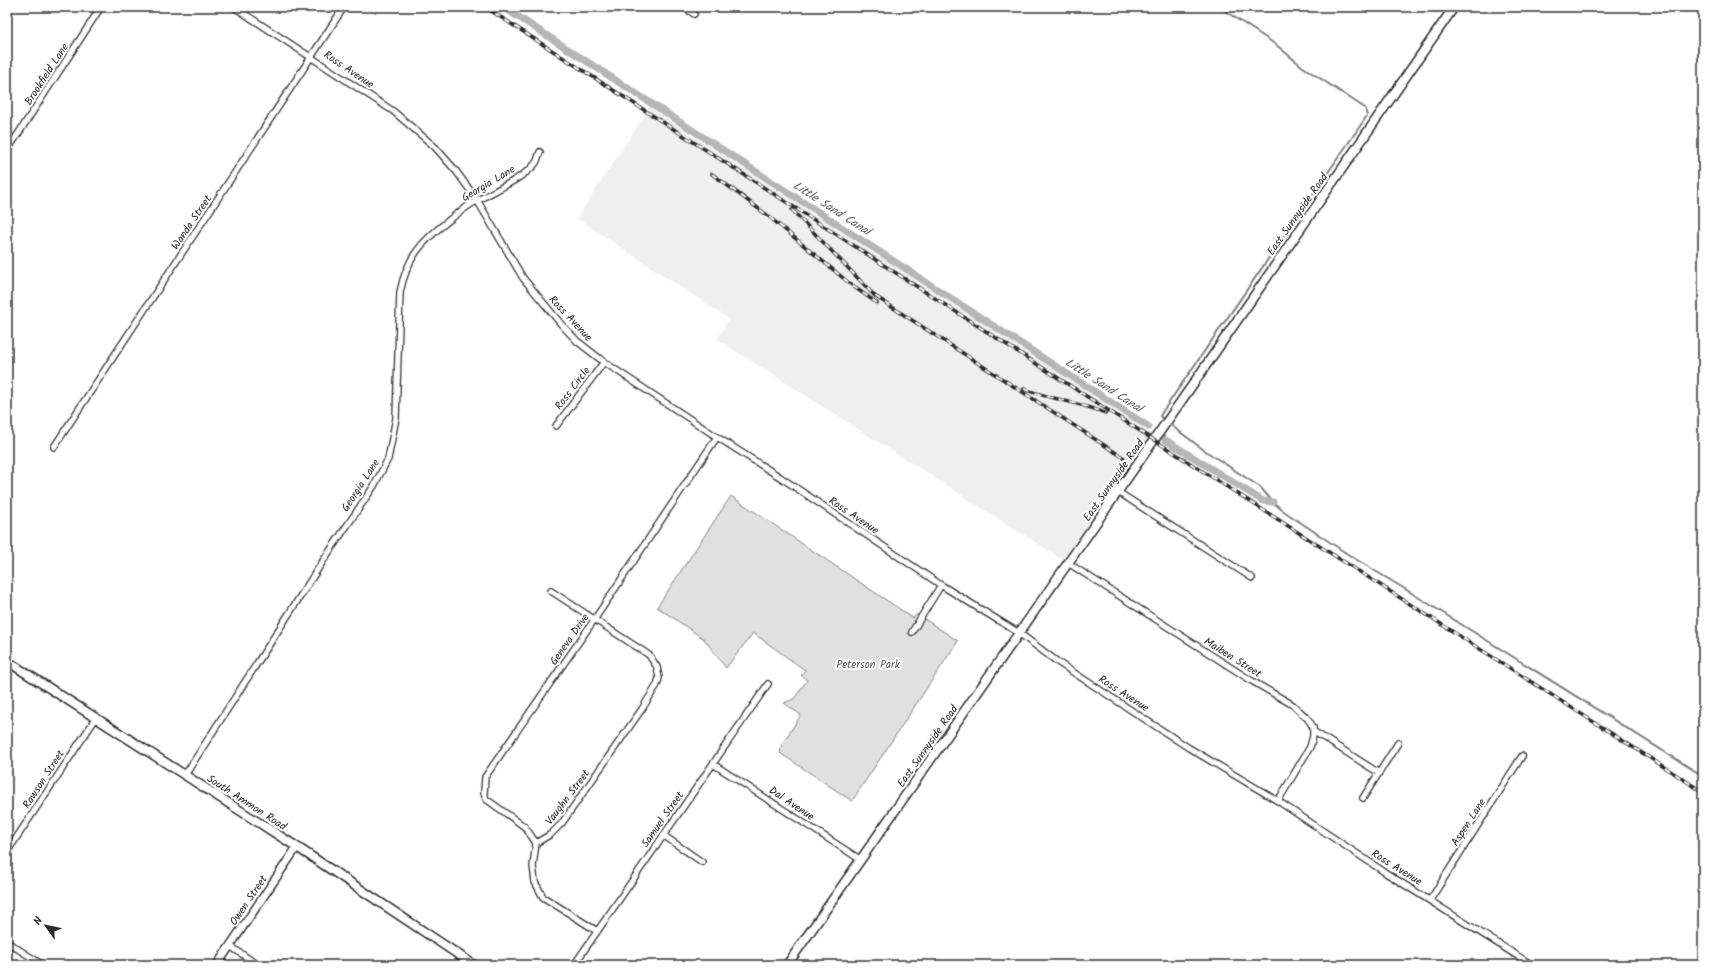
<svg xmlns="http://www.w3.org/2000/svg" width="1710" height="972" viewBox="0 0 1710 972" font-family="Kalam,sans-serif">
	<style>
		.built { fill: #efefef }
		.green { fill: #e0e0e0; stroke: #868686 }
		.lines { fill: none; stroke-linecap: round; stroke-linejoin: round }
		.stream { stroke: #7e7e7e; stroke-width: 2 }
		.canal { stroke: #b6b6b6; stroke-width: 7 }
		.minor-casing { stroke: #2b2b2b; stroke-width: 8 }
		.tertiary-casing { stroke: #2b2b2b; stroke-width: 10 }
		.secondary-casing { stroke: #2b2b2b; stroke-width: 11 }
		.minor { stroke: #fff; stroke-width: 5.5 }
		.tertiary { stroke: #fff; stroke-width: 7 }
		.secondary { stroke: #fff; stroke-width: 8 }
		.rail-casing { stroke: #2b2b2b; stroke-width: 3.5 }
		.rail { stroke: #fff; stroke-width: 2; stroke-dasharray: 6; stroke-linecap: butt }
		.labels { text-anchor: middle; stroke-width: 4; stroke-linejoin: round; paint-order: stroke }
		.street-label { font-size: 11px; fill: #2b2b2b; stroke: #fff }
		.park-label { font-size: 11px; fill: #585858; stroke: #fff }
		.water-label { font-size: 12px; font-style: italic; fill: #5c5c5c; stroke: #fff }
	</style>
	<rect width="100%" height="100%" fill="#fff"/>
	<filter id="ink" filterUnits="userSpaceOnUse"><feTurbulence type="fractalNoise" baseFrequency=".025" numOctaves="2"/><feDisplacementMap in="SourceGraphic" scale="8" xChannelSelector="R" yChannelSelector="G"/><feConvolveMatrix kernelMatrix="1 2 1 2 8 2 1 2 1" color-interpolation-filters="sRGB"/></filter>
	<g filter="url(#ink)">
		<path class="built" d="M649 107 1157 437 1068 563 717 339 729 319 577 218 643 118Z"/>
		<path class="green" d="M731 496 913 618 917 614 958 641 852 801 780 753 782 744 801 715 784 703 794 699 807 680 801 675 805 670 753 633 726 668 704 639 657 607Z"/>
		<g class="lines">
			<path class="stream" d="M1162 418 1160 416 1163 411 1367 116 1365 108 1303 67 1275 44 1219 7
				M1172 426 1204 450 1260 487 1273 502 1282 510 1352 557 1405 589 1703 776"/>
			<path class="canal" d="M503 7 1149 427
				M1164 439 1263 501 1273 502"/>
			<g class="minor-casing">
				<path id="minor" d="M234 7 393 111 435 147 456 171 477 200 523 278 561 324 577 341 604 362 717 437 780 477 941 585 1019 633 1059 663 1189 748 1278 801 1386 873 1532 965
					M683 7 694 14
					M7 151 101 7
					M556 426 604 362
					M54 447 344 7
					M1118 492 1252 578
					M1068 563 1252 681 1293 705 1308 719 1313 727V736L1310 747 1278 801
					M551 591 649 655 657 667 659 678 657 685 642 709 562 823 551 834 536 843 533 866 535 882 543 897 597 931
					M912 632 941 585
					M1313 731 1379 773
					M713 764 861 860
					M185 775 323 561 374 486 388 459 396 418 400 292C407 258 421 242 448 221 458 213 467 206 478 200 494 191 525 177 535 164 538 161 538 156 540 152
					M1363 798 1398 743
					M663 835 702 862
					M536 843 525 827 486 799 484 793 485 777 594 620 717 437
					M7 852 96 718
					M1430 900 1522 756
					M7 942 43 965
					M230 946 258 965
					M574 965 768 684"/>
			</g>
			<g class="tertiary-casing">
				<path id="tertiary" d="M217 965 297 847"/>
			</g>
			<g class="secondary-casing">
				<path id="secondary" d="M7 661 297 847 474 965
					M787 965 1191 387 1454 7"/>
			</g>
			<use href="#minor" class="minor"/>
			<use href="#tertiary" class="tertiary"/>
			<use href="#secondary" class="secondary"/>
			<g class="rail-casing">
				<path id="rail" d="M485 7 1154 440 1703 792
					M712 174 767 215 854 287 877 303
					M792 210 875 296 1124 458
					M1024 389C1050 399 1078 402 1105 413"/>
			</g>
			<use href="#rail" class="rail"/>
		</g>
	</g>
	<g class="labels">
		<g class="street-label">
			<text transform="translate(349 69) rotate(34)" y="4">Ross Avenue</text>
			<text transform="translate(46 74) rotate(-57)" y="4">Brookfield Lane</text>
			<text transform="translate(488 183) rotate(-31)" y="4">Georgia Lane</text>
			<text transform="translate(1297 214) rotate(-55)" y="4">East Sunnyside Road</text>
			<text transform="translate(191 222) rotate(-56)" y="4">Wanda Street</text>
			<text transform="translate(571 318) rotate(47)" y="4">Ross Avenue</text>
			<text transform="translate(572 388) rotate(-53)" y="4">Ross Circle</text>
			<text transform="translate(1113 480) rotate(-55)" y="4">East Sunnyside Road</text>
			<text transform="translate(360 485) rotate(-57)" y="4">Georgia Lane</text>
			<text transform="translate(854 515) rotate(34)" y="4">Ross Avenue</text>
			<text transform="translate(569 639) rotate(-55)" y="4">Geneva Drive</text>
			<text transform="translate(1233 657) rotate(32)" y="4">Maiben Street</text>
			<text transform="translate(1124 693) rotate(33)" y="4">Ross Avenue</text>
			<text transform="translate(927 746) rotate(-55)" y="4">East Sunnyside Road</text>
			<text transform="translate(43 779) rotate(-57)" y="4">Rawson Street</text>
			<text transform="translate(567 797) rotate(-53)" y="4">Vaughn Street</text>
			<text transform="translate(247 802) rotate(33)" y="4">South Ammon Road</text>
			<text transform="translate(792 803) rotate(34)" y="4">Dal Avenue</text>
			<text transform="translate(662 819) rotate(-55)" y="4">Samuel Street</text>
			<text transform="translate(1468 822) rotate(-57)" y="4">Aspen Lane</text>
			<text transform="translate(1397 867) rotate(32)" y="4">Ross Avenue</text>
			<text transform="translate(248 900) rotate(-56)" y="4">Owen Street</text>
		</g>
		<g class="park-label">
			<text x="868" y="668">Peterson Park</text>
		</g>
		<g class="water-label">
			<text transform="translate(832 208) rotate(33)" y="4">Little Sand Canal</text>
			<text transform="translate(1104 385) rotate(33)" y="4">Little Sand Canal</text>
		</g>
	</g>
	<rect width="1710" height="972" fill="none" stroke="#fff" stroke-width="24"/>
	<rect x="12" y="12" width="1686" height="948" fill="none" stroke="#2b2b2b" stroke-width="1.5" filter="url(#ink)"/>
	<g transform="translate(46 926) rotate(303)" stroke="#ffffff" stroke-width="3" paint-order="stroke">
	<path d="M0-3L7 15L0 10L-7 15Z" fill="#2b2b2b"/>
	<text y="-6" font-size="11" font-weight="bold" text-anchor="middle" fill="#2b2b2b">N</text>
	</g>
</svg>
